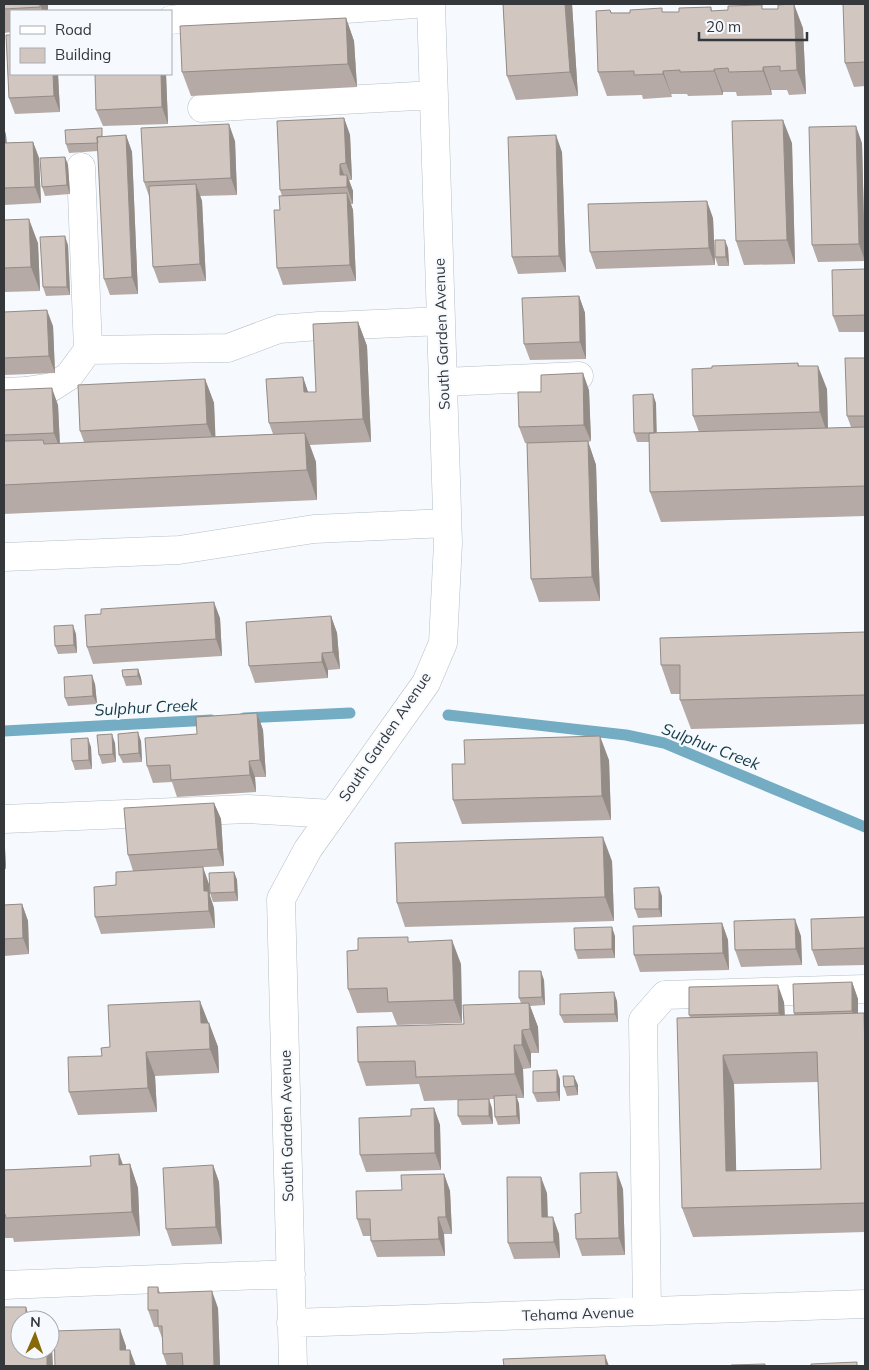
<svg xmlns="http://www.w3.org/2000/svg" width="869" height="1370" viewBox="0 0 869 1370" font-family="Mulish,sans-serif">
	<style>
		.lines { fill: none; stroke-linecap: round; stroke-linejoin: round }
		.stream { stroke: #73acc3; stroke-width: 11 }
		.minor-casing { stroke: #b5bec7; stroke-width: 29 }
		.minor { stroke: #fff; stroke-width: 28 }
		.wall { fill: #b5aaa5; fill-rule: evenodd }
		.shaded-wall { fill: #938b86 }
		.building { fill: #d2c6c0; stroke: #938b86; fill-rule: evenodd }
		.labels { text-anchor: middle; stroke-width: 4; stroke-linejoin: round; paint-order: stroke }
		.street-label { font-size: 15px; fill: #34383b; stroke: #f6fafe }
		.water-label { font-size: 16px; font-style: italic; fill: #153a47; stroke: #f6fafe }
	</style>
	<rect width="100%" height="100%" fill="#f6fafe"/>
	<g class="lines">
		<path class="stream" d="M448 715 626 735 664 743 865 827
			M244 718 350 713
			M4 731 211 720"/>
		<g class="minor-casing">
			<path id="minor" d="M171 20 254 9H346L415 4
				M202 108 434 95
				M88 350 228 348 279 329 319 326H332L441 321
				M444 382 579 376
				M4 392 26 391 52 387 69 376 88 350 81 167
				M4 557 179 550 314 529 447 523
				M4 819 248 809 333 814
				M4 1285 291 1274
				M647 1311 643 1020 665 995 865 989
				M291 1323 865 1304
				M293 1366 281 899 308 849 426 683 443 643 448 543 431 4"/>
		</g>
		<use href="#minor" class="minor"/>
	</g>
	<path class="wall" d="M4 4H48V11H11V32L4 33Z
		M503 4H572L578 96 516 100 507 76Z
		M865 4V86L854 87 845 63Z
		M711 7 712 11 764 9 803 28 806 94 789 95 787 90H771L772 95 737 96 736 92H723V95L688 96 687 94H671L672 97 643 99 642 95 607 96 598 72 610 10 612 13 663 12H679Z
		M346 18 354 41 357 87 191 96 182 72Z
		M58 74 60 112 15 114 9 98Z
		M166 74 168 124 103 126 96 110Z
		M344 118 350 135 352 180H349L353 191V204H351L353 210 356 281 283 285 277 268 280 210 282 196 280 190Z
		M4 128 6 135 7 143 33 142 39 158 41 203 4 205Z
		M126 135 132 152 138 294 110 295 104 279 98 151 69 153 66 144 105 136Z
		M235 141 237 195 200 196 202 201 206 281 159 283 153 267 150 199 144 182Z
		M792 143 795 264 744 265 736 241Z
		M862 143 865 261 818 262 812 245Z
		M562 152 566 272 518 274 512 257Z
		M65 157 68 165 70 194 45 196 42 187Z
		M713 218 715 265 596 269 590 252Z
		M4 220 38 243 40 291 4 292Z
		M68 245 70 295 46 296 43 287Z
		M728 248 729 266H718L715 257Z
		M865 269V332H839L833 316Z
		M579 296 585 313 586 359 530 360 524 344Z
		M4 312 53 326 55 373 4 375Z
		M358 322 367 346 371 442 310 445 316 462 317 500 4 514V390L58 405 60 444 84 442 80 431 205 379 214 403 215 437 273 434 269 423 303 377 308 392H316Z
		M865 358V516L661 522 650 492 649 442H637L634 433 656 403V433L699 432 693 416 712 368 798 363 799 366 827 389 828 428 851 427 847 416Z
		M589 390 591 441 588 442 596 465 600 601 539 602 531 579 527 443H525L519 427Z
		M331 616 337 633 340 669 328 670V678L255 683 249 666Z
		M220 618 222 656 93 664 87 647Z
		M865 632V724L691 729 680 700V694H671L661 665Z
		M76 634 77 653 58 654 55 646Z
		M138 669 141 678 142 685 126 686 123 677Z
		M95 684 97 704 68 706 65 698Z
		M257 713 263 730 266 777H255L256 792 177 797 172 782 153 783 147 766 197 734Z
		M141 741 142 762 123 763 119 755Z
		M115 743 116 762 102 764 99 755Z
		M91 747 92 769 75 770 72 761Z
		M609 760 611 820 462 824 453 800Z
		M214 803 221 819 224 866 170 869 209 884 210 896 214 908 215 928 101 934 95 917 116 885 133 871 128 855Z
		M4 827 6 869H4Z
		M612 861 614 921 405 927 397 903Z
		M234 872 237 880 238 901 213 902 210 893Z
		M662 896V917L638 918 635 909Z
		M22 904 28 921 29 954 4 956V905Z
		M865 917V965L818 966 812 950Z
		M722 923 728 940 729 970 640 972 634 955Z
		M615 936V958L578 959 575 950Z
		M801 936 802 965 741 967 735 950Z
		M410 942 461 964 462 1023 397 1025 392 1012 357 1013 348 989 358 950Z
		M544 980 545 1005 530 1006 538 1027 539 1053H531V1068L523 1069 524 1098H517L519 1104 520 1124 498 1125 495 1117 494 1099 424 1101 419 1084 366 1086 358 1062 521 1003 519 998Z
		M852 982 858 999V1013L865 1016V1232L693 1237 682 1208 690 1017 689 1015 784 1002 785 1015H794V1013ZM818 1082 821 1169 736 1171 734 1084Z
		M617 1001 618 1022 564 1023 560 1015Z
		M209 1023 218 1047 219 1073 155 1076 157 1112 78 1115 69 1092 102 1056 110 1047Z
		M560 1079V1101L537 1102 533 1093Z
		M578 1085V1095L567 1096 564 1087Z
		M434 1108 440 1125 441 1170 366 1172 360 1155 411 1116Z
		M492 1108 493 1124 462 1125 458 1116Z
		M130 1164 138 1188 140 1236 14 1242 13 1238H4V1170Z
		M213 1165 219 1182 222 1244 172 1246 166 1229Z
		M444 1174 450 1191 452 1234H444L445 1256 377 1257 371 1241V1236H363L357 1219 402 1190Z
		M623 1189 625 1255 582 1256 576 1239 581 1213Z
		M547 1193 548 1217 559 1234 560 1258 514 1259 508 1243Z
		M158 1287 160 1293 218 1308 220 1366H167L163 1354 162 1338 158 1327H154L148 1310Z"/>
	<path class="shaded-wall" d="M40 4H48V11H42Z
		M565 4H572L578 96 570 72Z
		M794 4 803 28 806 94 797 70Z
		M346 18 354 41 357 87 348 64Z
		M763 67 771 90 772 95 763 71Z
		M714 69 723 92V95L714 71Z
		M663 71 671 94 672 97 663 74Z
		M53 74H58L60 112 54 96Z
		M161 74H166L168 124 162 107Z
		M344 118 350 135 352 180 346 163Z
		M783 120 792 143 795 264 787 240Z
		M229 124 235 141 237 195 231 178Z
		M856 126 862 143 865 261 859 244Z
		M4 128 6 135 7 155 4 147Z
		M126 135 132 152 138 294 132 277Z
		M556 135 562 152 566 272 559 256Z
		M33 142 39 158 41 203 35 187Z
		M65 157 68 165 70 194 67 185Z
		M340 164 346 180 340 175Z
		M347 175 353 191V204L347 187Z
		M196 184 202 201 206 281 200 264Z
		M347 193 353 210 356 281 350 265Z
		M707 201 713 218 715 265 709 248Z
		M29 219 38 243 40 291 31 267Z
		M65 236 68 245 70 295 67 287Z
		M725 240 728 248 729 266 726 257Z
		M579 296 585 313 586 359 580 342Z
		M47 310 53 326 55 373 49 356Z
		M358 322 367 346 371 442 363 419Z
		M818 366 827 389 828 436 820 412Z
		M583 373 589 390 591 441 584 425Z
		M303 377 311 401 304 392Z
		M205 379 214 403 216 448 207 424Z
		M52 388 58 405 60 449 54 433Z
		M653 394 656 403 657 441 654 433Z
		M305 433 316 462 317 500 307 470Z
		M588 441 596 465 600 601 592 577Z
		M214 602 220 618 222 656 216 639Z
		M331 616 337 633 340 669 333 652Z
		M73 625 76 634 77 653 74 645Z
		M322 653 328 670V678L322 662Z
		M138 669 141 678 142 685 138 676Z
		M92 675 95 684 97 704 93 696Z
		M257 713 263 730 266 777 260 760Z
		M138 732 141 741 142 762 139 753Z
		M112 734 115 743 116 762 113 754Z
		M600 736 609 760 611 820 602 796Z
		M88 738 91 747 92 769 89 760Z
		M249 761 255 777 256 792 250 775Z
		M214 803 221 819 224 866 218 849Z
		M4 827V829L6 869 4 862Z
		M603 837 612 861 614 921 605 897Z
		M203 867 209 884 210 896 214 908 215 928 209 911 204 891Z
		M234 872 237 880 238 901 235 892Z
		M659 887 662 896V917L659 909Z
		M22 904 28 921 29 954 23 938Z
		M795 919 801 936 802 965 796 949Z
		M722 923 728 940 729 970 723 953Z
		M612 927 615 936V958L612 949Z
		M452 940 461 964 462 1023 454 1000Z
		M541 971 544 980 545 1005 542 997Z
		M852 982 858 999V1028L852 1011Z
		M778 985 784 1002 785 1029 779 1013Z
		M614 992 617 1001 618 1022 615 1014Z
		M200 1001 209 1024 201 1023Z
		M529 1003 538 1027 539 1053 530 1029Z
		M864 1013 865 1016V1057Z
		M209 1023 218 1047 219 1073 210 1049Z
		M522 1030 531 1053V1068L522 1045Z
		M514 1045 523 1069 524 1098 515 1074Z
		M146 1052 155 1076 157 1112 148 1088Z
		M723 1055 734 1084 737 1201 726 1171Z
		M557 1070 560 1079V1101L557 1092Z
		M574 1076 578 1085V1095L575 1086Z
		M516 1095 519 1104 520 1124 517 1116Z
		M489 1099 492 1108 493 1124 489 1116Z
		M434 1108 440 1125 441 1170 435 1153Z
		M119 1154 128 1178 119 1165Z
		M130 1164 138 1188 140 1236 132 1212Z
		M213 1165 219 1182 222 1244 216 1227Z
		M617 1172 623 1189 625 1255 619 1238Z
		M444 1174 450 1191 452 1234 446 1217Z
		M541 1177 547 1193 548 1234 542 1217Z
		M438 1217 444 1234 445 1256 439 1239Z
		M553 1217 559 1234 560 1258 554 1242Z
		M212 1291 218 1308 220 1366H214Z
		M26 1307 30 1320H26Z
		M120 1329 126 1346V1366L120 1350Z
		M50 1340 52 1346 53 1366H47V1350H50Z
		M130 1350 136 1366H130Z
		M605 1355 609 1366H606Z"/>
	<path class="building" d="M4 4H40V7L4 9Z
		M503 4H565L570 72 507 76Z
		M794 4 797 70 780 71V66L763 67V71L729 72 728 68 714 69V71L680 72V70L663 71V74L634 75V71L598 72 596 11 610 10 611 13H630V10L662 8V12H679V8L711 7V11L728 10V6L762 5V9H778V5Z
		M843 4H865V62L845 63Z
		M346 18 348 64 182 72 180 26Z
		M6 35H11V74H53L54 96 9 98Z
		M95 74H161L162 107 96 110Z
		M344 118 346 163 340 164V175H347V187L280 190 277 121Z
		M783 120 787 240 736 241 732 121Z
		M229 124 231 178 144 182 141 128Z
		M856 126 859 244 812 245 809 127Z
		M102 128V136L97 137 98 143 66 144 65 130Z
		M126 135 132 277 104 279 97 137Z
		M556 135 559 256 512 257 508 137Z
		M33 142 35 187 4 188V143Z
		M65 157 67 185 42 187 40 158Z
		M196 184 200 264 153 267 149 186Z
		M347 193 350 265 277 268 274 210H280L279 196Z
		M707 201 709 248 590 252 588 204Z
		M29 219 31 267 4 268V220Z
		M65 236 67 287H43L40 237Z
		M715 240H725L726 257H715Z
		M865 269V315L833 316 832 270Z
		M579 296 580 342 524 344 522 298Z
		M47 310 49 356 4 358V312Z
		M358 322 363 419 269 423 266 379 303 377 304 392H316L313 324Z
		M845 358H865V416H847Z
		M798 363V366H818L820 412 693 416 692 369 712 368V366Z
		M583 373 584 425 519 427 518 392H541V375Z
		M205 379 207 424 80 431 78 385Z
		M52 388 54 433 4 435V390Z
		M653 394 654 433H634L633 395Z
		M865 427V486L650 492 649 433Z
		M305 433 307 470 4 485V441L43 440 44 444Z
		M588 441 592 577 531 579 527 443Z
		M214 602 216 639 87 647 85 615 101 614V609Z
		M331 616 333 652 322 653V662L249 666 246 622Z
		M73 625 74 645 55 646 54 626Z
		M865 632V695L680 700V665H661L660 638Z
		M138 669V676L123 677 122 670Z
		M92 675 93 696 65 698 64 677Z
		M257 713 260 760 249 761 250 775 171 780 170 765 147 766 145 738 197 734 196 717Z
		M138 732 139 753 119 755 118 734Z
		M112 734 113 754 99 755 97 735Z
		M600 736 602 796 453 800 452 764H465L464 740Z
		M88 738 89 760 72 761 71 739Z
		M214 803 218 849 128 855 124 808Z
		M603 837 605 897 397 903 395 843Z
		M203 867 204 891H208L209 911 95 917 94 887 116 885V872Z
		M234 872 235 892 210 893 209 873Z
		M659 887V909H635L634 888Z
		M22 904 23 938 4 939V905Z
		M865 917V948L812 950 811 919Z
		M795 919 796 949 735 950 734 921Z
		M722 923 723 953 634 955 633 926Z
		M612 927V949L575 950 574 928Z
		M408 937V942L452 940 454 1000 388 1002 387 988 348 989 347 951 358 950V938Z
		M519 971H541L542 997 519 998Z
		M852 982V1011L794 1013 793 984Z
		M778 985 779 1013 689 1015V987Z
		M614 992 615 1014 560 1015V994Z
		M200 1001 201 1023H209L210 1049 146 1052 148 1088 69 1092 68 1057 102 1056 101 1048 110 1047 108 1005Z
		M529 1003 530 1029 522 1030V1045H514L515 1074 416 1077 415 1061 358 1062 357 1027 464 1024 463 1005Z
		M864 1013 865 1057V1203L682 1208 677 1018ZM817 1052 821 1169 726 1171 723 1055Z
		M557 1070V1092L533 1093V1071Z
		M563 1076H574L575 1086 564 1087Z
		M516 1095 517 1116 495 1117 494 1096Z
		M489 1099V1116H458V1100Z
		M434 1108 435 1153 360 1155 359 1118 411 1116V1109Z
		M119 1154V1165L130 1164 132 1212 6 1218 5 1214H4V1170L91 1166 90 1156Z
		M213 1165 216 1227 166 1229 163 1168Z
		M617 1172 619 1238 576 1239 575 1214 581 1213 580 1173Z
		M444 1174 446 1217H438L439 1239 371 1241 370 1219H357L356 1191 402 1190 401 1175Z
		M507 1177H541L542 1217H553L554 1242 508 1243Z
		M148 1287H158V1293L212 1291 214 1366H183L182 1353 163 1354 162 1326H158V1310H148Z
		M4 1307H26V1320H20V1350H47V1366H4Z
		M120 1329V1350H130V1366H55L54 1331Z
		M605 1355 606 1366H504L503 1359Z
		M857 1362V1366H811V1364Z
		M765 1364V1366H732L731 1365Z"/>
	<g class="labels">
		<g class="street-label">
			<text transform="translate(442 334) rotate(-92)" y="5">South Garden Avenue</text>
			<text transform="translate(385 737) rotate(-56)" y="5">South Garden Avenue</text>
			<text transform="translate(287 1126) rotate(-91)" y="5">South Garden Avenue</text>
			<text transform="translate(578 1314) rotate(-2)" y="5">Tehama Avenue</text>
		</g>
		<g class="water-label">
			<text transform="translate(146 707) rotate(-3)" y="6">Sulphur Creek</text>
			<text transform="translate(711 746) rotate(21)" y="6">Sulphur Creek</text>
		</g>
	</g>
	<rect width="869" height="1370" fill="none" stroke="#34383b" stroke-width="10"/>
	<rect x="10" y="10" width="162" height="65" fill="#f6fafe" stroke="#a8acb0"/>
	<rect x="20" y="26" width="25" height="8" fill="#ffffff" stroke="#a8acb0"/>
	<text x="55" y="35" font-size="15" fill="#34383b">Road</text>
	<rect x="20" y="48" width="25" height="15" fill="#d2c6c0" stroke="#a8acb0"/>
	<text x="55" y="60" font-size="15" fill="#34383b">Building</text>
	<g transform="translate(35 1335) rotate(2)"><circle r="24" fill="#f6fafe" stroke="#a8acb0"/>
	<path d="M0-4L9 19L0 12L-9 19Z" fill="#876a07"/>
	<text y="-8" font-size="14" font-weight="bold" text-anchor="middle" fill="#34383b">N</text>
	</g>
	<path d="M699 32v8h108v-8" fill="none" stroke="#34383b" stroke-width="2.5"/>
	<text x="706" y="32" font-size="15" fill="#34383b" stroke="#f6fafe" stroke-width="4" paint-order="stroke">20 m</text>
</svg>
